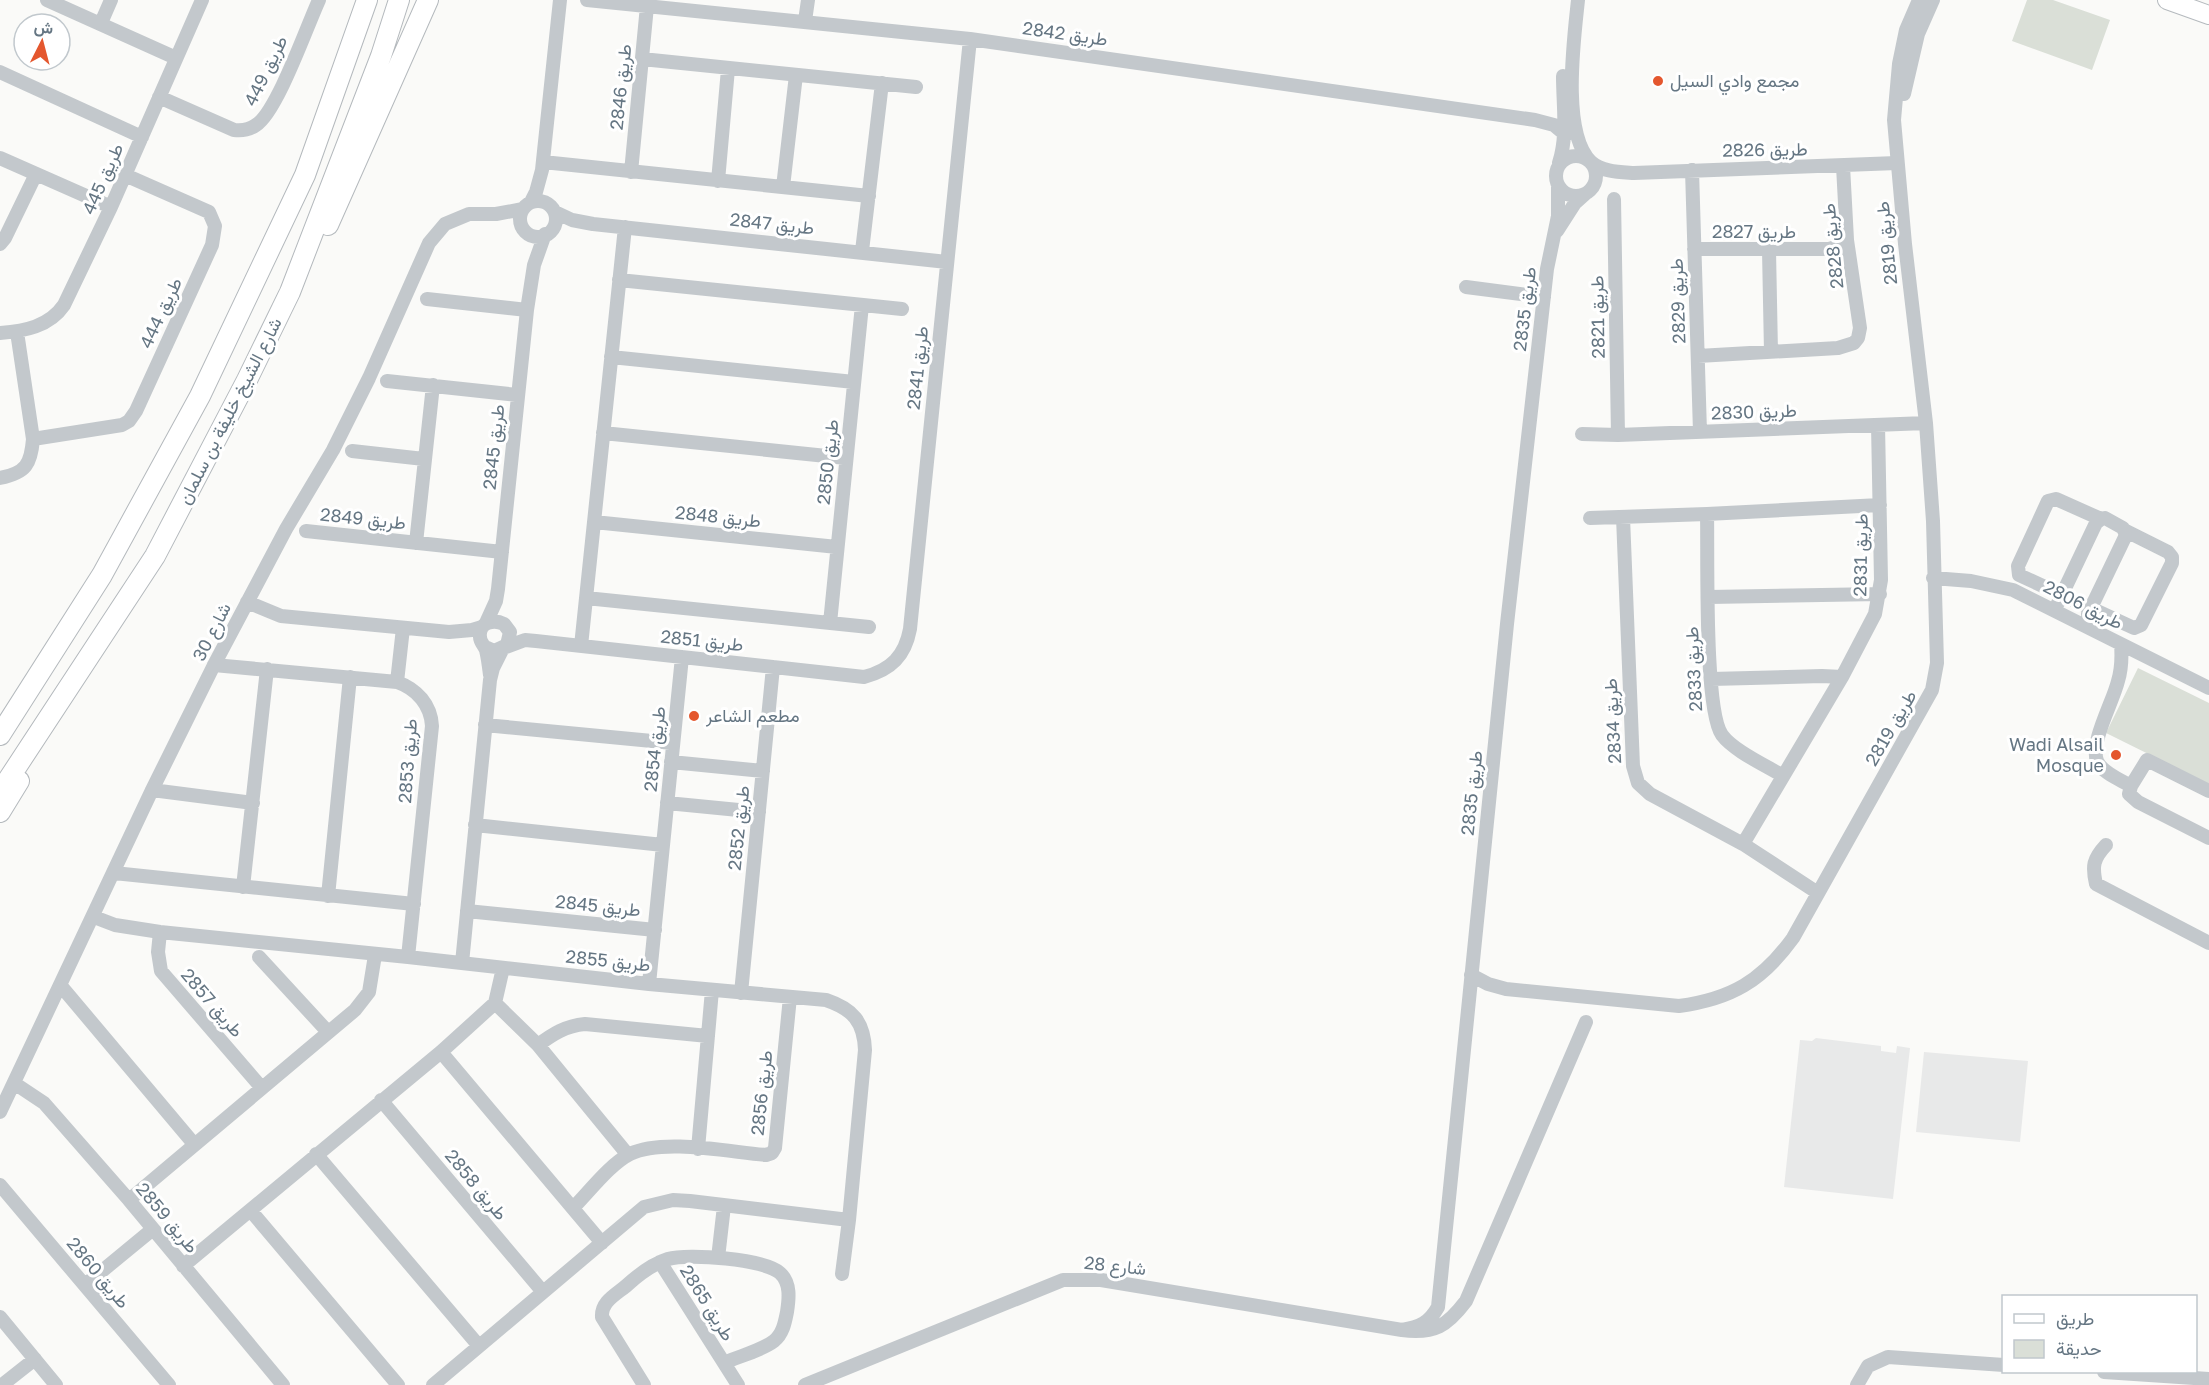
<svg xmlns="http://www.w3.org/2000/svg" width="2209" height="1385" viewBox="0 0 2209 1385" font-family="'Golos Text',Vazirmatn,sans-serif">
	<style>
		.built { fill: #e8e9e9 }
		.green { fill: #dadfd7 }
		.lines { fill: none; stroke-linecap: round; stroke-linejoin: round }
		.major-casing { stroke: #b5babe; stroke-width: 20 }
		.highway-casing { stroke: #b4b9bd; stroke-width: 22 }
		.minor { stroke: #c3c8cc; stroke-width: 14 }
		.major { stroke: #fff; stroke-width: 18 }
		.highway { stroke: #fff; stroke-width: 20 }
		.poi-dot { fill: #e4572e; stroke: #fff; stroke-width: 2 }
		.labels { text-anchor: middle; stroke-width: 6; stroke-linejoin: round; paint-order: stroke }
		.street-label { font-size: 18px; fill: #657683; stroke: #fff }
		.poi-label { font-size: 18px; fill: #657683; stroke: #fff; text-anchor: start }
	</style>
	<rect width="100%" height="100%" fill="#fafaf8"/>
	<path class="built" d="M1816 1038 1881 1046V1051L1896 1053 1897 1046 1910 1048 1893 1199 1784 1187 1800 1040 1812 1041Z
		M1924 1052 2028 1061 2020 1142 1916 1132Z"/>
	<path class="green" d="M2027 0H2053L2110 20 2092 70 2012 41Z
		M2138 668 2209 703V784L2106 733Z"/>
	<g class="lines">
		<g class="major-casing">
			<path id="major" d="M2167 0 2209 15"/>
		</g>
		<g class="highway-casing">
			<path id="highway" d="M328 225 428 0
				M0 735 102 575 200 396 305 175 367 0
				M0 792 155 556 247 380 290 292 381 56 399 0
				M0 812 19 781"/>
		</g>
		<path class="minor" d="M47 0 176 58
			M587 0 970 39 1535 120 1554 125 1566 135
			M1578 0C1574 39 1561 133 1591 162 1602 172 1620 172 1634 173L1897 163
			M805 21 808 0
			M101 23 111 0
			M642 59 916 87
			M0 72 142 137
			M1904 94 1918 34 1933 0
			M159 97 234 130C242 131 249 130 256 125 277 112 307 26 319 0
			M1556 176a20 20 0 1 1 40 0a20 20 0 1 1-40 0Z
			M0 158 111 207
			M543 162 869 196
			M1559 163C1568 135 1563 106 1563 76
			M1692 170 1700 432
			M631 172 647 6
			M718 181 728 69
			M783 187 796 75
			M1614 199 1618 435
			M520 219a18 18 0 1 1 36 0a18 18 0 1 1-36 0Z
			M531 202 536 192 542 170 560 0
			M555 212 572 220 593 224 947 262
			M1557 231 1575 203 1585 194
			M0 244 5 238 36 174
			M1694 249H1829L1839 246 1847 240
			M1769 250 1771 352
			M862 251 882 83
			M619 280 902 309
			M1466 287 1544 297
			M427 299 527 310
			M0 333C24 331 49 327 64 305L111 207 202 0
			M1698 356 1838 348 1854 343 1858 338 1860 328 1847 240 1843 166
			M611 357 854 382
			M387 381 518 395
			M603 433 846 458
			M1582 434 1618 435 1926 423
			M33 439 122 425 129 421 136 411 212 245 215 226 209 212 125 175
			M352 451 424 459
			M0 478C26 473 31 464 33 439L17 332
			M1707 514C1708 554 1704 710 1722 735 1734 751 1765 765 1783 776
			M1623 517 1633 766 1638 783 1650 794 1743 844 1818 893
			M1590 518 1707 514 1880 505
			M2101 519 2056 499 2048 501 2018 566 2019 575 2134 628 2141 625 2172 563V557L2168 552 2126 531
			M594 522 837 547
			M306 531 502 552
			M416 543 433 385
			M1933 578 1971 581 2013 590 2209 688
			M1709 597 1880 594
			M586 598 869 627
			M247 602 281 616 449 632 472 630 482 627
			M2058 603 2096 523 2101 519 2105 518 2123 528 2126 535 2088 614
			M486 623 496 601 498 589 527 310 534 265 545 234
			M830 623 862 305
			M2121 644C2122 657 2122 668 2118 681 2113 702 2090 742 2097 761 2102 773 2121 780 2131 786
			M581 646 625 227
			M485 647 494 651 507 645 510 632 504 624C494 619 478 622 480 637 480 642 484 645 486 650 488 658 489 667 490 675
			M214 665 397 682C417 689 431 705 432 726L408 957
			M1711 679 1822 676 1842 677
			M397 682 403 628
			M485 725 673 743
			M671 762 763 771
			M152 790 253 803
			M2209 791 2147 760 2131 786 2129 794 2138 802 2209 838
			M667 803 759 812
			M475 825 663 845
			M1743 844 1842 677 1875 614 1881 580 1878 425
			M2106 845C2093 859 2092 866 2096 884L2209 943
			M114 873 414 904
			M243 887 267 669
			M328 896 350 677
			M467 911 655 930
			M94 917 115 925 160 932 408 957 649 984 826 1000C853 1009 864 1022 865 1050L849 1220 842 1274
			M160 932 158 952 161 971 261 1087
			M259 957 328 1032
			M462 963 490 680 493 668 503 648 525 640 536 641 864 677C891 670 905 656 910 629L970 39
			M1471 975 1488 984 1506 989 1679 1006C1731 999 1762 981 1793 938L1932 690 1937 663 1933 521 1926 423 1905 244 1894 120 1899 64 1906 30 1919 0
			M649 984 682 657
			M61 986 194 1144
			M741 993 773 667
			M495 1003 538 1045 628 1155
			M538 1045C553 1034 565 1026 585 1024L708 1036
			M441 1052 602 1243
			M14 1083 44 1103 129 1200 283 1385
			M381 1100 543 1292
			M0 1112 152 790 214 665 286 529 333 450 369 378 429 243 445 224 469 214H496L523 209
			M698 1149 712 990
			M316 1154 479 1346
			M0 1185 169 1385
			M129 1200 355 1010 369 992 375 955
			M573 1208C589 1192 610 1164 630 1154 663 1138 729 1152 766 1155L772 1153 775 1148 790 997
			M251 1211 398 1385
			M718 1258 724 1206
			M660 1262 738 1385
			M183 1266 441 1052 495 1003 503 968
			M85 1285 153 1229
			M0 1317 56 1385
			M1402 1330C1420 1327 1429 1323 1438 1307L1507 624 1547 269 1558 216V185
			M2104 1372 2209 1379
			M2 1385 35 1359
			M433 1385 644 1207 673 1200 690 1201 849 1220
			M644 1385 602 1317C601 1302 615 1295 626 1286 638 1275 652 1264 668 1259 688 1253 765 1259 780 1273 791 1283 789 1299 787 1312 785 1322 783 1334 774 1341 761 1351 739 1356 724 1363
			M805 1385 1063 1280H1101L1402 1330C1435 1334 1447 1326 1466 1301L1586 1022
			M1857 1385 1868 1366 1888 1357 2004 1365"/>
		<use href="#major" class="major"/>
		<use href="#highway" class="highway"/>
	</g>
	<g class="poi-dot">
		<circle cx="1658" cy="81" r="6"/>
		<circle cx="694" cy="716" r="6"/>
		<circle cx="2116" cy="755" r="6"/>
	</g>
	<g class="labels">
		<g class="street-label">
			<text transform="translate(1065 34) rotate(8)" y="6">طريق 2842</text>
			<text transform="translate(266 71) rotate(-64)" y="6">طريق 449</text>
			<text transform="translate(621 87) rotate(-84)" y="6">طريق 2846</text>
			<text transform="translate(1765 150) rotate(-1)" y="6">طريق 2826</text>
			<text transform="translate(103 179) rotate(-66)" y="6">طريق 445</text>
			<text transform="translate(772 224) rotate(6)" y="6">طريق 2847</text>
			<text x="1754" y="238">طريق 2827</text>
			<text transform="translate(1887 243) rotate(-96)" y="6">طريق 2819</text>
			<text transform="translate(1833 246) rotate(-96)" y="6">طريق 2828</text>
			<text transform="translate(1678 301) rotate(-92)" y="6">طريق 2829</text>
			<text transform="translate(1525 309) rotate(-83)" y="6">طريق 2835</text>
			<text transform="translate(161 313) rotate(-65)" y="6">طريق 444</text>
			<text transform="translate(1598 317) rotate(-91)" y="6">طريق 2821</text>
			<text transform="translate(918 368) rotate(-84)" y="6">طريق 2841</text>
			<text transform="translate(230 411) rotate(-63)" y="6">شارع الشيخ خليفة بن سلمان</text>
			<text transform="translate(1754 412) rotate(-2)" y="6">طريق 2830</text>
			<text transform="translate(494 447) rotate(-84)" y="6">طريق 2845</text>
			<text transform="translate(828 462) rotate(-84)" y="6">طريق 2850</text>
			<text transform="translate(718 517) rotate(6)" y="6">طريق 2848</text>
			<text transform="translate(363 519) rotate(6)" y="6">طريق 2849</text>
			<text transform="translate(1861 555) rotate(-89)" y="6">طريق 2831</text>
			<text transform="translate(2083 605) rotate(27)" y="6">طريق 2806</text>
			<text transform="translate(212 632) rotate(-63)" y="6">شارع 30</text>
			<text transform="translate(702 641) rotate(6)" y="6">طريق 2851</text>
			<text transform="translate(1694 669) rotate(-93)" y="6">طريق 2833</text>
			<text transform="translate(1613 721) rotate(-93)" y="6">طريق 2834</text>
			<text transform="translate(1891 728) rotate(-60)" y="6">طريق 2819</text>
			<text transform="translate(655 749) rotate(-84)" y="6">طريق 2854</text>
			<text transform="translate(408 761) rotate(-86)" y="6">طريق 2853</text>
			<text transform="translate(1472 793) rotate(-84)" y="6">طريق 2835</text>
			<text transform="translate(739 828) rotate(-84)" y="6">طريق 2852</text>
			<text transform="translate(598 906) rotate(6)" y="6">طريق 2845</text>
			<text transform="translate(608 961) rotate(6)" y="6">طريق 2855</text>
			<text transform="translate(212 1003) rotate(49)" y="6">طريق 2857</text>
			<text transform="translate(762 1093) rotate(-84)" y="6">طريق 2856</text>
			<text transform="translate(476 1185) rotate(50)" y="6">طريق 2858</text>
			<text transform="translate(167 1218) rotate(50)" y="6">طريق 2859</text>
			<text transform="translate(1115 1266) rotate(6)" y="6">شارع 28</text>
			<text transform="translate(98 1273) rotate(50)" y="6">طريق 2860</text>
			<text transform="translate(707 1303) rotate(58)" y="6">طريق 2865</text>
		</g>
		<g class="poi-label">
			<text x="1670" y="87">مجمع وادي السيل</text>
			<text x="706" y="722">مطعم الشاعر</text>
			<text x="2104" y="751" text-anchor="end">Wadi Alsail<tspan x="2104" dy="21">Mosque</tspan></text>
		</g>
	</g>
	<rect x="2002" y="1295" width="195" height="78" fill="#ffffff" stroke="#c1c8cd" stroke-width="1.5"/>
	<rect x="2014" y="1314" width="30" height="9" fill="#ffffff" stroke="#c1c8cd" stroke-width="1.5"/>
	<text x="2056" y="1325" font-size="18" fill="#657683">طريق</text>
	<rect x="2014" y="1340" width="30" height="18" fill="#dadfd7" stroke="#c1c8cd" stroke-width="1.5"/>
	<text x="2056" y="1355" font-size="18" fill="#657683">حديقة</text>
	<g transform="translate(42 42) rotate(6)"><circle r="28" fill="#ffffff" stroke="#c1c8cd" stroke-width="1.5"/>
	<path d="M0-4.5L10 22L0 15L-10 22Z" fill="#e4572e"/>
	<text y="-9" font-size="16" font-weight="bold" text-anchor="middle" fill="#657683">ش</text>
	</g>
</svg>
